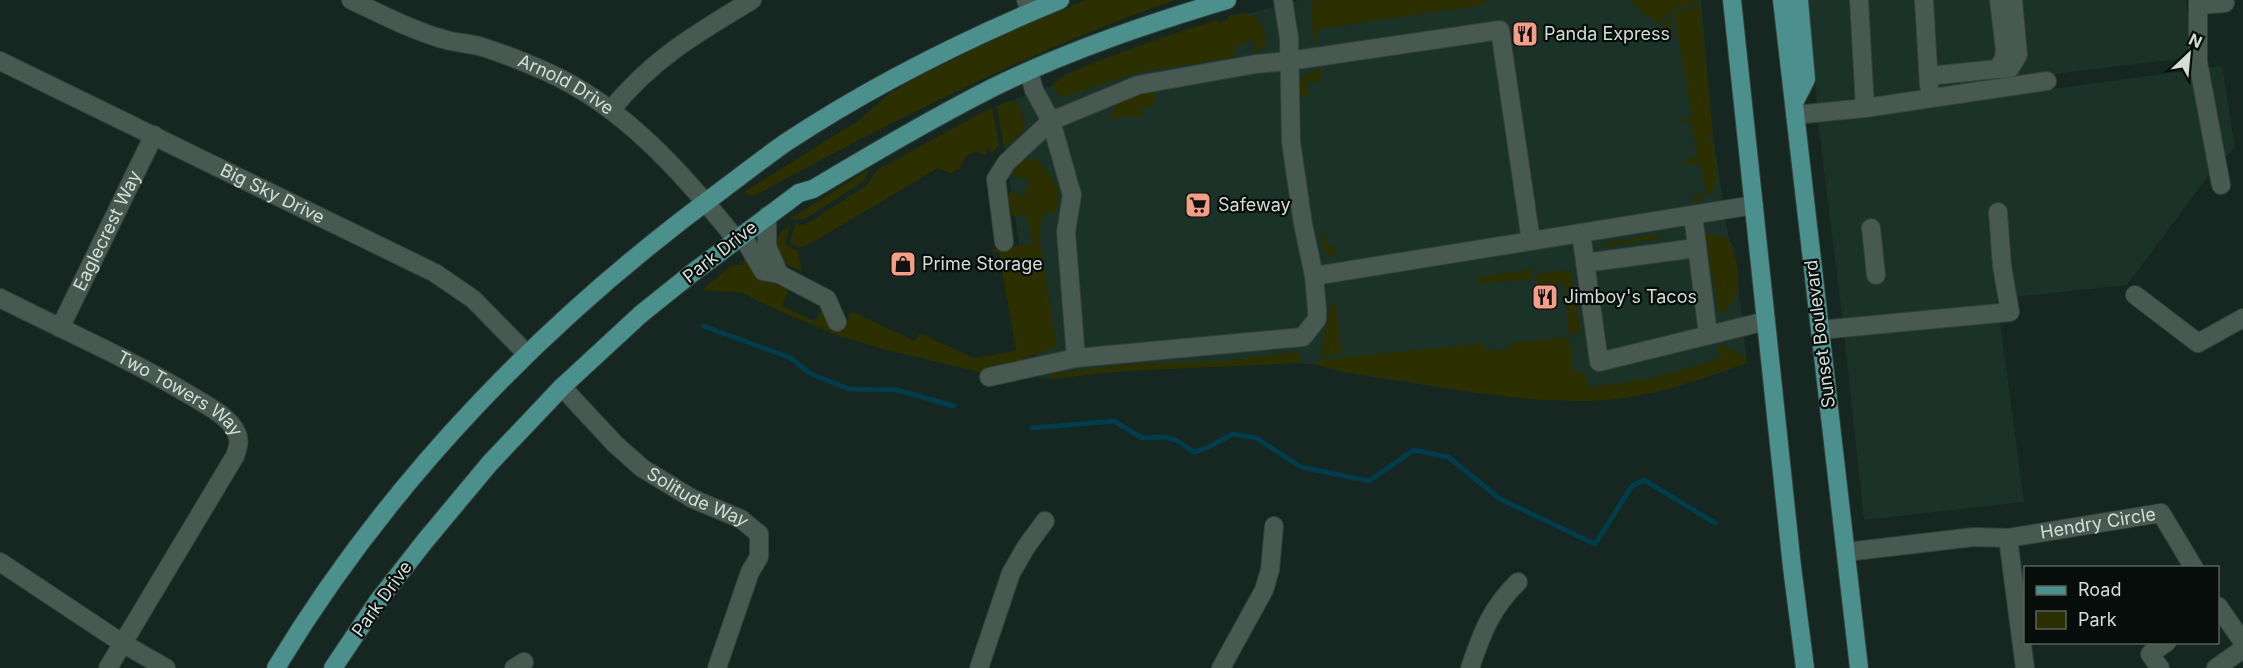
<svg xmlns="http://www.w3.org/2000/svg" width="2243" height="668" viewBox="0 0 2243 668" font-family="Inter,sans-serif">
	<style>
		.built { fill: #1b3229 }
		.green { fill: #2c3000 }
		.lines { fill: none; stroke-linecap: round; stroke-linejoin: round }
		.stream { stroke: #003c4b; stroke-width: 5 }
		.minor-casing { stroke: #34413b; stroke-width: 20 }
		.major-casing { stroke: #34413b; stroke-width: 20 }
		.minor { stroke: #485952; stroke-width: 18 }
		.major { stroke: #4b908c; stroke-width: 18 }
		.labels { text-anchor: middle; stroke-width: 4.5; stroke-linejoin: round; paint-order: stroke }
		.poi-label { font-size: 18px; fill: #d4ded9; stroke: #070d0a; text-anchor: start }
		.street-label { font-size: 18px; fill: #d4ded9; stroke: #070d0a }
	</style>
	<rect width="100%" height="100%" fill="#162620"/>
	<path class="built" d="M1299 0H1701L1713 135 1729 240 1734 248 1747 363 1666 390 1626 397 1585 401 1503 396 1463 391 1342 372 1318 365 1299 363 1125 371 1039 379 1007 162 997 106 1239 16Z
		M1809 0H2186L2193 57 1817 103Z
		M2222 66 2235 147 2206 179 2127 285 1997 299 2024 502 1864 520 1842 316 1818 121Z"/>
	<path class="green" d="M1086 0H1175C1028 51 890 122 754 196H749L744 192 859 120 889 94 919 76 1016 29Z
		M1313 0H1494L1483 2V5L1319 29 1317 43 1314 41C1313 26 1309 14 1313 0Z
		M1630 0H1701V1L1673 10 1660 23 1654 24 1652 16 1646 17Z
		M1700 5 1713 135 1707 136 1708 141 1713 140 1717 177 1713 191 1700 198 1702 203 1692 200 1691 197 1706 192 1700 163 1686 165 1684 162 1685 159 1698 157 1691 122 1681 123 1679 121 1692 117 1674 13Z
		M1244 13C1260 15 1269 31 1264 47L1259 48V53L1255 54 1254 41H1247L1246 44 1234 47 1235 57 1135 73 1067 96C1059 97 1054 91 1052 84 1058 81 1060 77 1067 74 1116 53 1165 36 1217 20L1218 23 1228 19V16Z
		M1670 17 1673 34 1657 37 1656 33Z
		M1320 68 1322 81 1308 83 1309 95 1299 96 1298 91 1302 76Z
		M1152 91 1155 94 1156 106 1142 108 1143 116 1136 118V115L1108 120C1116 101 1133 94 1152 91Z
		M1016 100C1028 129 1030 129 1004 147L997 106 1008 101 1011 103Z
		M992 107 999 145 993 153 987 147 985 150 988 153 985 156 976 151 965 157 959 170 956 169 952 174 938 168 810 244 799 248 790 242 795 224 804 225 808 223 867 185 877 170Z
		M1033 158 1045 167 1059 190 1056 214 1044 213 1039 236 1057 347 1010 364 987 366V374L883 349 836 335 779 311 740 292 702 290 732 265H743L744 259 763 278 786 289 788 292 782 306 815 321 822 309 830 325 849 319 848 314 853 312 915 341 920 333 974 358 1016 351 999 252 993 253 992 249 1032 244 1027 215 1012 216 1008 194 1010 192 1025 196 1029 180 1013 176 1012 172 1023 160Z
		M869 169 864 181 805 219 788 220Z
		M790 225 785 244 798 251 802 272 784 263 772 239 777 240 781 232Z
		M1322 233 1324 234 1326 245 1333 244 1335 254 1333 256C1321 255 1322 246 1320 235Z
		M1657 234 1661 238 1604 247 1606 243Z
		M1712 234 1725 237C1738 248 1746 299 1727 307L1728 312 1720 311 1718 309 1705 235Z
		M1531 269 1532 279 1478 284V277Z
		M1570 270 1574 290 1565 291 1564 284 1537 287 1536 274Z
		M1574 292 1581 332 1568 334 1566 294Z
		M1331 303H1338V307L1336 308 1342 354 1320 356Z
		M1563 337 1564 339H1570L1573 371 1586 372 1588 387C1636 383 1674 373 1720 358L1717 347 1724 343 1725 348C1735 349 1744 353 1747 363 1694 382 1640 401 1584 401 1528 401 1471 393 1417 383 1384 377 1350 375 1318 365L1319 360 1484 343 1485 351 1510 349 1509 343Z
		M1300 351 1299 363 1125 371 1051 379 1049 374 1130 364 1222 361Z"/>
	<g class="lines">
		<path class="stream" d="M703 326 791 358 809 373 849 389 897 390 954 406
			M1032 428 1114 421 1142 438 1165 437 1176 440 1194 452 1204 449 1233 434 1256 438 1301 467 1369 481 1414 450 1448 457 1500 499 1595 544 1632 486 1644 480 1715 523"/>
		<g class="minor-casing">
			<g id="minor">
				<path id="s1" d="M351 0C381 14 411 30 443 39 455 43 467 43 479 46 502 53 525 62 547 72 625 107 683 174 736 239"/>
				<path d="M1026 0 1031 12"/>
				<path d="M1859 0 1865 108"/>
				<path d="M1924 0 1929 86"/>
				<path d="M2198 0V62L2221 185"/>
				<path d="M2199 5 2225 3"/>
				<path id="s2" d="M0 61 435 273 473 299 527 354"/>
				<path d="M1999 69 2010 68 2018 55 2013 0"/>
				<path d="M1029 72 1034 90 1051 121 1138 85 1256 64 1289 61 1500 30 1531 241"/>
				<path d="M1929 76 1997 69 2004 59 2005 50 1999 0"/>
				<path d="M611 110C652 59 697 33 752 0"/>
				<path d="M1795 115 1865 108 2047 81"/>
				<path d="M1693 215 1708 334"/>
				<path d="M1871 228 1876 275"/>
				<path d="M1581 233 1599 362 1766 321"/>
				<path d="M742 235 763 271 779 274 767 246V216"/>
				<path d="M1004 242 996 179 1007 162 1051 121 1072 195 1066 232 1076 358 1303 337 1317 319V309L1314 276 1303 224 1291 142 1289 38 1283 0"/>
				<path d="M1585 263 1696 248"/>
				<path d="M779 274 827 299 837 322"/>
				<path d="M1314 276 1754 205"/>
				<path d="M2135 295 2198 343 2243 318"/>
				<path id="s3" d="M0 298C63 330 128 358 188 394 204 404 226 414 235 430 241 440 238 447 235 456L108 668"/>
				<path id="s4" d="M60 328 154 135"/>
				<path d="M1820 330 2010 312 2002 266 1998 212"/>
				<path d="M989 377 1076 358"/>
				<path id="s5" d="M562 387 615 444 642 468 693 499 741 519 759 534V557L750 572 717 668"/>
				<path d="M2008 538 2025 668"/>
				<path id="s6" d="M1846 552 1974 537 2008 538 2161 513 2194 568"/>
				<path d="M0 562 122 643 166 668"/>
				<path d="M2218 606 2243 642"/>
				<path d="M514 668 524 662"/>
				<path d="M979 668 1011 573 1026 547 1045 521"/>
				<path d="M1221 668 1264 590 1270 570 1274 526"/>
				<path d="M1470 668C1482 633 1491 608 1518 582"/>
				<path d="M2160 668 2150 654 2167 642"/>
				<path d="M2216 668 2243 649"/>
			</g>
		</g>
		<g class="major-casing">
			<path id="major" d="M1732 0 1792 567 1805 668
				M1782 0 1859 668
				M1794 103 1806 79 1799 0
				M276 668C389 480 546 319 722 190 743 174 764 158 785 143 871 86 965 39 1060 0
				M333 668 378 601 425 541 490 463 562 387 641 314 691 274 799 193 813 189C872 154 931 119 992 88 1067 51 1147 24 1227 0"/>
		</g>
		<use href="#minor" class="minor"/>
		<use href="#major" class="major"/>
	</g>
	<defs>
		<g id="restaurant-square" transform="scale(1.35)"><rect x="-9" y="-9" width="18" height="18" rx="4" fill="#f49e87" stroke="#070d0a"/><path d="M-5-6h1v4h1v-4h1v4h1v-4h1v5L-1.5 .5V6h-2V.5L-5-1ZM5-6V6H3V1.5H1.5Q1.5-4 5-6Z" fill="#111"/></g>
		<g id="supermarket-square" transform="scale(1.35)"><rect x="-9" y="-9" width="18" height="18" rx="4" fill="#f49e87" stroke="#070d0a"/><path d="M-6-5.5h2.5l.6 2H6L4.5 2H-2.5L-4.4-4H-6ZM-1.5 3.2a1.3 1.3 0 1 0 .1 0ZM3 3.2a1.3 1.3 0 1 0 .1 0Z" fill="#111"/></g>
		<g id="shop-square" transform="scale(1.35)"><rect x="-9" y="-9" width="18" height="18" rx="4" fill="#f49e87" stroke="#070d0a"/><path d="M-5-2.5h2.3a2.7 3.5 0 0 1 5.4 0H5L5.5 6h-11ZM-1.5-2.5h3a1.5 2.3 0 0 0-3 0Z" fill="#111"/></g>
	</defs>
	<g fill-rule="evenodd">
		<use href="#restaurant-square" x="1525" y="34"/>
		<use href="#supermarket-square" x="1198" y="205"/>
		<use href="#shop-square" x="903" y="264"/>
		<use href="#restaurant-square" x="1545" y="297"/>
	</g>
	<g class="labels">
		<g class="poi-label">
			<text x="1544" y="40">Panda Express</text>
			<text x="1218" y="211">Safeway</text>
			<text x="922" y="270">Prime Storage</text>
			<text x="1564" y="303">Jimboy's Tacos</text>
		</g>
		<g class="street-label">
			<text dy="6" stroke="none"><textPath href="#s1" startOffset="232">Arnold Drive</textPath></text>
			<text dy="6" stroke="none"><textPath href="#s2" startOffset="303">Big Sky Drive</textPath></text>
			<text dy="6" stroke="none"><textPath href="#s4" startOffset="108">Eaglecrest Way</textPath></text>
			<text transform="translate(720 252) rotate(-38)" y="6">Park Drive</text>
			<text transform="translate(1820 334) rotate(-97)" y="6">Sunset Boulevard</text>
			<text dy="6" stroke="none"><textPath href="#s3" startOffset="204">Two Towers Way</textPath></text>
			<text dy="6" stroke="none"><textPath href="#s5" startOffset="177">Solitude Way</textPath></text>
			<text dy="6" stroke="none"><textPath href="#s6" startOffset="254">Hendry Circle</textPath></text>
			<text transform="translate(382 599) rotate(-54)" y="6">Park Drive</text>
		</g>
	</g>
	<rect x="2024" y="566" width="195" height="78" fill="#070d0a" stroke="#59615d" stroke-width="1.5"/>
	<rect x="2036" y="586" width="30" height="9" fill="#4b908c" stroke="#59615d" stroke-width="1.5"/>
	<text x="2078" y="596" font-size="18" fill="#d4ded9">Road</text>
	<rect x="2036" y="611" width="30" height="18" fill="#2c3000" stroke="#59615d" stroke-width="1.5"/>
	<text x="2078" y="626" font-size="18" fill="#d4ded9">Park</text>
	<g transform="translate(2189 54) rotate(26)" stroke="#070d0a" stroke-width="4.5" paint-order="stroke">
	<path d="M0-4.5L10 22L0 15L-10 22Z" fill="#d4ded9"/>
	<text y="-9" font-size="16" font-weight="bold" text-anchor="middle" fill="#d4ded9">N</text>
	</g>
</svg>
